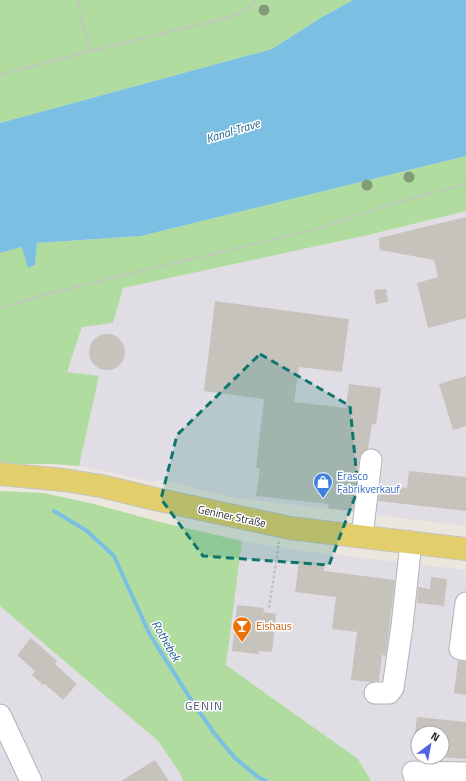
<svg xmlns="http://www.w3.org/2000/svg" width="466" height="781" viewBox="0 0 466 781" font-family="'Titillium Web',sans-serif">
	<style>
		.industrial { fill: #e0dde4; fill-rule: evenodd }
		.green { fill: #b0dca0 }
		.water { fill: #7bc0e2 }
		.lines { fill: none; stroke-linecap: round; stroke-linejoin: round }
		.stream { stroke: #7bc0e2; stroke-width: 4 }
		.building { fill: #c6c3bd }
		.minor-casing { stroke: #b1b3bc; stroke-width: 23 }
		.major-casing { stroke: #c3c3c3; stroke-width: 24 }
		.path { stroke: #c3c3c3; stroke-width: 2.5; stroke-dasharray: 3 2; stroke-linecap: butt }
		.minor { stroke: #fff; stroke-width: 21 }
		.major { stroke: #e2ce6b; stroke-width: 22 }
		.tree { fill: #819c77 }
		.marked { fill: #0f766e; fill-opacity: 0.2; stroke: #0f766e; stroke-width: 3; stroke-dasharray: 8 5; stroke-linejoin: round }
		.labels { text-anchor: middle; stroke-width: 3; stroke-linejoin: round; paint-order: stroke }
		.shop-label { font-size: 11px; fill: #366cbe; stroke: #fff; text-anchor: start }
		.street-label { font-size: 11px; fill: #2a2a2a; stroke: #fff }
		.food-label { font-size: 11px; fill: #c56008; stroke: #fff; text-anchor: start }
		.water-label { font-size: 12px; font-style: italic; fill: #1b5f8d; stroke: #fff }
		.neighbourhood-label { font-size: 12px; letter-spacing: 1px; fill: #4f5476; stroke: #fff }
	</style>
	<rect width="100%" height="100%" fill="#ebe6de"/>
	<path class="industrial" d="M466 211V526L229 497 162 480 151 482 114 473 79 466 99 377 67 373 83 326 113 323 123 288 368 235Z
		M242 541 304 551 466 570V781H371L358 759 226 665ZM418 733H442V757H418Z
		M0 606 158 741 180 773 183 781H0Z"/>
	<path class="green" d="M0 0H353L322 17 272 49 0 123Z
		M466 156V211L368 235 123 288 113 323 82 327 67 372 99 376 79 466 53 464H0V253L22 247 35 265 36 243 141 236Z
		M0 491 43 493 94 504 160 522 242 541 226 665 358 759 371 781H183L180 773 158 741 0 606Z"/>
	<path class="water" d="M353 0H466V156L141 236 37 243 35 265 28 268 22 247 0 253V123L272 49 322 17Z"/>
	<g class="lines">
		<path class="stream" d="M54 511 87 531 114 556 150 635 192 701 214 733 235 758 258 777 266 781"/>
	</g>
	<path class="building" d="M466 217V318L428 328 417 283 438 277 434 260 380 250 379 238Z
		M386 289 388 302 376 304 374 290Z
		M215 301 349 319 342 372 299 367 294 402 346 408 349 384 381 388 376 424H372L368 449 362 453 359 459 353 511 328 508 329 504 256 496 260 469 256 468 264 399 204 391Z
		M89 352a18 18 0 1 1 36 0a18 18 0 1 1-36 0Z
		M466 376V426L453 430 439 384Z
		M409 471 466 477V511L378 501 380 485 407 488Z
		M299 561 324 564V571L395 580 386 656 382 655 379 681 371 682 351 680 357 632 332 629 336 597 295 592Z
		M431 577 447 579 444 606 417 603 418 587 430 589Z
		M237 605 264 608 263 612 276 614 272 652 259 651V654L232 651Z
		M31 638 57 661 55 664 77 684 63 700 45 684 43 685 32 675 35 671 17 655Z
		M458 661 466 662V695L454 693Z
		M417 717 466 722V759L442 757V733H415Z
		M155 760 169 781H121Z"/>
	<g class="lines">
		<g class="minor-casing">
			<path id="minor" d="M362 536 371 460
				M466 603 460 649 466 650
				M375 693H389L393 688 402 626 411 542
				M0 715 31 781
				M416 781 413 772 466 773"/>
		</g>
		<g class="major-casing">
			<path id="major" d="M0 474 64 480 101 486 155 499 290 528 466 549"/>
		</g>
		<path class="path" d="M77 0 90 51
			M0 75 90 51 231 17 247 9 257 0
			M0 308 51 293 320 228 398 202 466 184
			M269 608 279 542"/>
		<use href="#minor" class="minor"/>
		<use href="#major" class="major"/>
	</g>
	<g class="tree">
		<circle cx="264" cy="10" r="5.5"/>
		<circle cx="409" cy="177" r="5.5"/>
		<circle cx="367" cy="185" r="5.5"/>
	</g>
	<path class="marked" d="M260 354 350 406 358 489 329 565 203 556 161 499 177 435Z"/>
	<defs>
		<g id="shop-pin" transform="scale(1)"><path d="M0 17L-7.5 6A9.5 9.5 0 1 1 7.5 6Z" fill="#3f7fe0" stroke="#fff"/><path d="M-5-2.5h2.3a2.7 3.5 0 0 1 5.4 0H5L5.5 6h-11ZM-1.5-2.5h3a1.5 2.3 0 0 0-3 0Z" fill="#fff"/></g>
		<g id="bar-pin" transform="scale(1)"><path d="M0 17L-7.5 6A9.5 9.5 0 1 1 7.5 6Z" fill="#e8710a" stroke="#fff"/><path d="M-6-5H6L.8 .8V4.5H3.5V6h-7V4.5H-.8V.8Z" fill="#fff"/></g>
	</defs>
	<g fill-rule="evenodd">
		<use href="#shop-pin" x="323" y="482"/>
		<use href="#bar-pin" x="242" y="626"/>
	</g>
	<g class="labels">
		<g class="shop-label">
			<text x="337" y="480">Erasco<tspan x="337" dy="13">Fabrikverkauf</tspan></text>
		</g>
		<g class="street-label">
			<text transform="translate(232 516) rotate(12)" y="4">Geniner Straße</text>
		</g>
		<g class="food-label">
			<text x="256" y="630">Eishaus</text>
		</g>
		<g class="water-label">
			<text transform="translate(233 131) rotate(-17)" y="4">Kanal-Trave</text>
			<text transform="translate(166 641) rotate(60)" y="4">Rothebek</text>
		</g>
		<g class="neighbourhood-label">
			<text x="204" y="710">GENIN</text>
		</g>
	</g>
	<g transform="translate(430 745) rotate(32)"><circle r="19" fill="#ffffff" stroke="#aaaaaa"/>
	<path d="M0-3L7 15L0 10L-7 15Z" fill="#4e61e7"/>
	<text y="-6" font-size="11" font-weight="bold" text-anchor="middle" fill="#2a2a2a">N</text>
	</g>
</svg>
